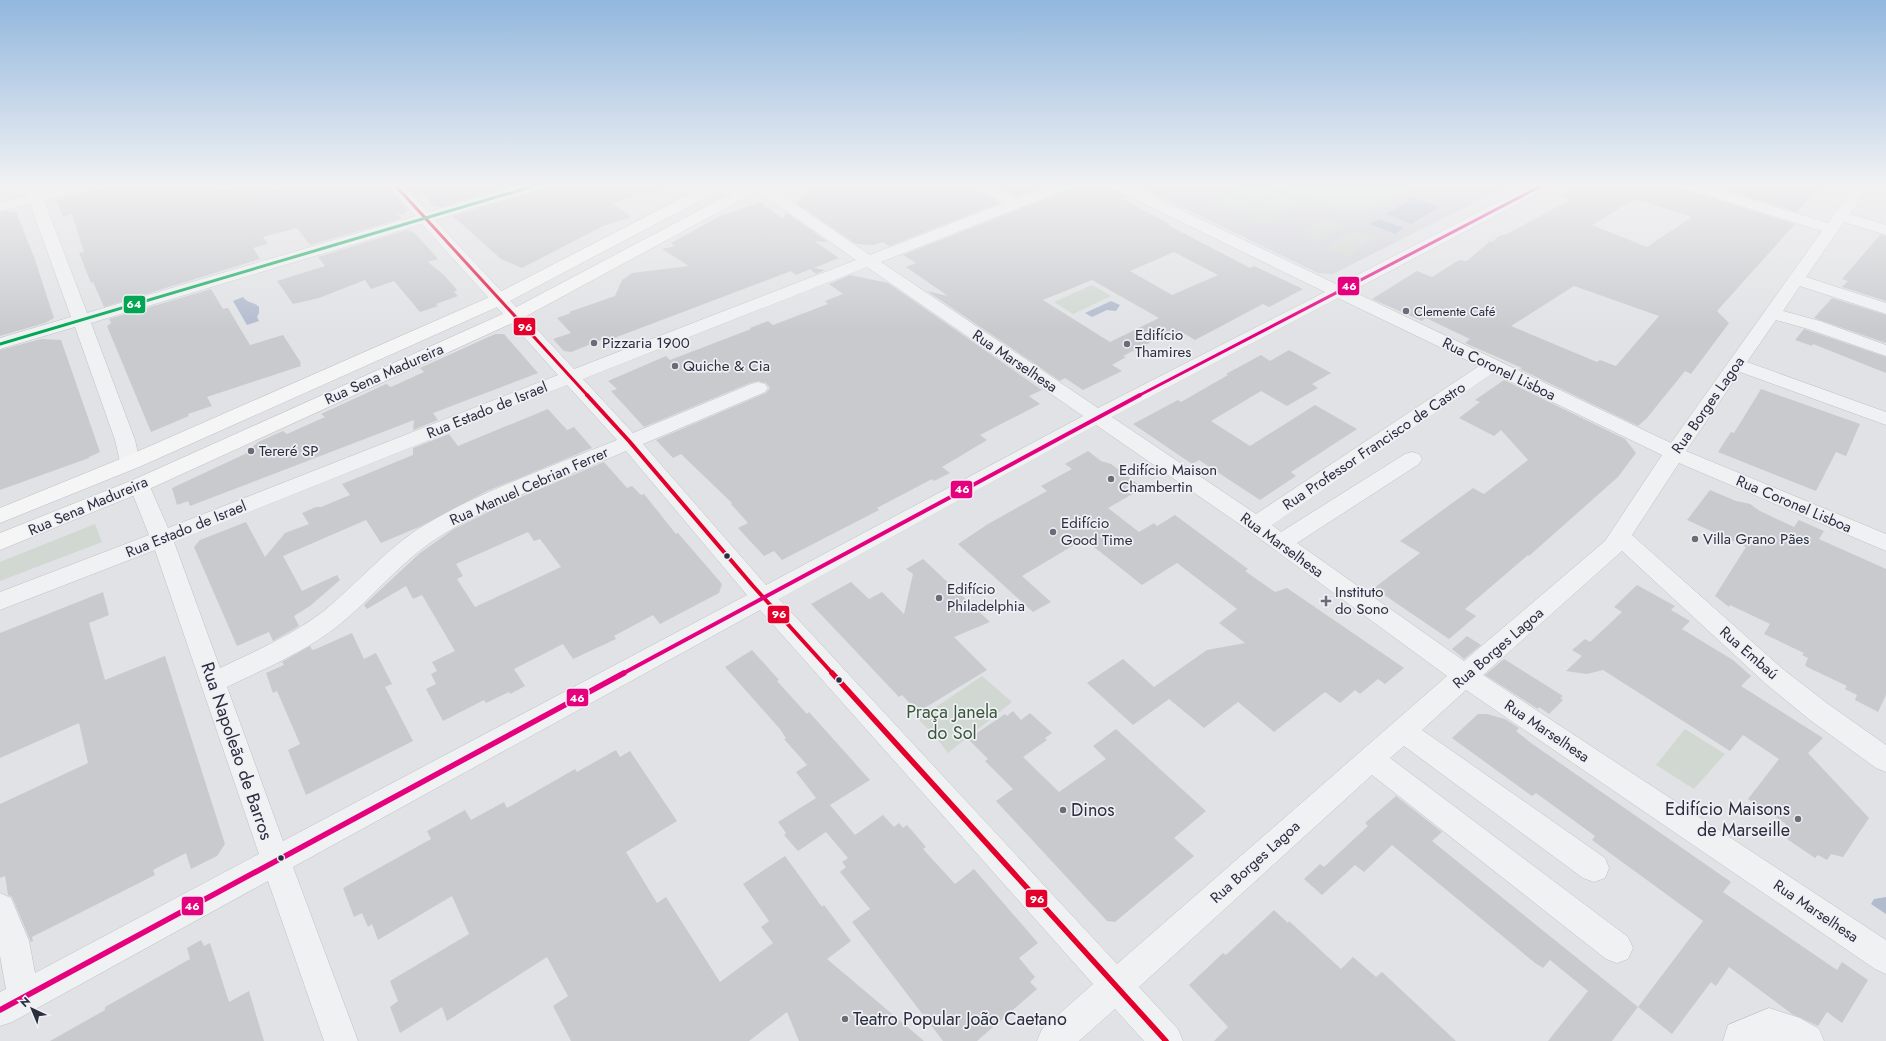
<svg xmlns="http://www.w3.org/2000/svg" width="1886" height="1041" viewBox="0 0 1886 1041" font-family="Jost,sans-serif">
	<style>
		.built { fill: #d0d1d8 }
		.green { fill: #d0d8d1 }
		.water { fill: #b1bbce }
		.building { fill: #c9cace; fill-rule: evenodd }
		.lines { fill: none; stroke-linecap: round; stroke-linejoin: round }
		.minor-casing { stroke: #bfc0c3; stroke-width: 1 }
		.major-casing { stroke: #bebfc3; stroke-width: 1 }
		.minor { fill: #f0f1f3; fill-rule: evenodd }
		.major { fill: #f5f5f6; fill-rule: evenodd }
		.bus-1-far2-casing { stroke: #eff0f5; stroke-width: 5.5 }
		.bus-1-far1-casing { stroke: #eff0f5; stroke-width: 7 }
		.bus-1-casing { stroke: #eff0f5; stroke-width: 8 }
		.bus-2-casing { stroke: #eff0f5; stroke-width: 5.5 }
		.bus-3-far2-casing { stroke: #eff0f5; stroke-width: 5.5 }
		.bus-3-far1-casing { stroke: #eff0f5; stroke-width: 7 }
		.bus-3-casing { stroke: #eff0f5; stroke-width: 8 }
		.bus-1-far2 { stroke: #e4002b; stroke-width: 3 }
		.bus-1-far1 { stroke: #e4002b; stroke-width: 4 }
		.bus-1 { stroke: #e4002b; stroke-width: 5.5 }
		.bus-2 { stroke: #00a651; stroke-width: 3 }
		.bus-3-far2 { stroke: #e5007d; stroke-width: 3 }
		.bus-3-far1 { stroke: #e5007d; stroke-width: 4 }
		.bus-3 { stroke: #e5007d; stroke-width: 5.5 }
		.poi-dot { fill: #6a6d78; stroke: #eff0f5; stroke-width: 1.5 }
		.bus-dot { fill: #2a2e3d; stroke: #eff0f5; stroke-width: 1.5 }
		.labels { text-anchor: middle; stroke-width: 3.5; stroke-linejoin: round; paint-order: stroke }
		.far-poi-label { font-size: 13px; fill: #2a2e3d; stroke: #eff0f5; text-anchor: start }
		.poi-label { font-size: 15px; fill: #2a2e3d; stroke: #eff0f5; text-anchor: start }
		.street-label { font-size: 15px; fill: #2a2e3d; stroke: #eff0f5 }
		.near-park-label { font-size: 18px; fill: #395838; stroke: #eff0f5 }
		.near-street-label { font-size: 18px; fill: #2a2e3d; stroke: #eff0f5 }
		.near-poi-label { font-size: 18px; fill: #2a2e3d; stroke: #eff0f5; text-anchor: start }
		.line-badge { stroke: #eff0f5; stroke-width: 1.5 }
		.badge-label { font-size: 11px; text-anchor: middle; font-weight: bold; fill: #fff }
	</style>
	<rect width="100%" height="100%" fill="#e1e2e5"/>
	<path class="built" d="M1150 185H1509L1333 274 1318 273 1143 188Z"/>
	<path class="green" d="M1254 185H1262L1306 204 1283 215 1235 194Z
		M1268 185H1409L1413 187 1356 220Z
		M1232 195 1283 216 1262 227 1211 204Z
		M1326 218 1345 225 1316 242 1296 234Z
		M1354 230 1375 238 1346 256 1325 247Z
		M1092 285 1111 296 1073 314 1054 302Z
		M95 524 102 542 0 581V562Z
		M982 676 1012 702 948 753 935 736 918 719Z
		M1685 729 1725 754 1694 789 1656 765Z"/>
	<path class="water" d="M1414 197 1439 207 1411 224 1386 214Z
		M1379 219 1404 228 1395 234 1370 224Z
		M243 297C247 303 254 302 259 307V313L257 317 259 321 247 325 233 301Z
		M1111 301 1120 305 1116 311 1107 310 1092 317 1085 313Z
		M1886 897V914L1871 904 1874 899Z"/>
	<path class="building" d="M114 185H210L214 192 242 185H266L270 191 293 185H387L407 210 403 215 396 212 401 217 400 219 310 245 297 228 263 237 268 244 253 248 260 259 104 307 93 282 91 283 79 253 84 252 72 214 63 217 56 200Z
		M405 185H514L441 207 434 206 422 193 417 198Z
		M545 185H657L658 189 613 203 631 217 603 226 522 268 501 259 453 216 542 189Z
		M813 185H973L975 189 1000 203 889 246 883 242 874 245 856 244 796 203Z
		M996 185H1046L1017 196Z
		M1073 185H1109L1111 189 1125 196 1120 198 1170 224 1168 225 1250 268 1254 266 1303 289 1269 307 1263 304 1195 340 1180 331 1162 339 1159 338 1123 356 1126 357 1112 365 1122 371 1083 390 1065 378 1060 381 927 291 948 296 906 267 916 263 903 255 1071 189ZM1174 252 1218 275 1172 295 1130 271ZM1092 280 1159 318 1110 342 1043 300Z
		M1579 185H1677L1684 189 1795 224 1717 311 1729 323 1691 374 1685 371 1647 418 1638 426 1520 369 1522 368 1465 343 1470 339 1426 318 1422 321 1372 299 1417 271 1432 277 1459 260 1467 261 1490 241 1492 242 1499 236 1507 234 1570 200 1561 196ZM1635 199 1692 217 1647 247 1592 225ZM1574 286 1659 316 1616 366 1600 360 1597 362 1511 326Z
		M1736 185H1821L1797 212 1730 191Z
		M760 202 782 218 787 213 828 242 814 241 839 258 814 268 825 270 816 274 810 269 796 275 791 271 609 340 606 338 571 352 564 351 553 339 571 333 557 318 571 313 569 312 615 296 622 280 632 273 689 266 662 249 675 246 671 243 720 216Z
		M6 211 16 212 34 257 54 318 45 323 0 336V212Z
		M407 230 414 232 438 259 428 262 444 275 457 290 454 292 458 296 436 304 438 306 420 312 394 281 371 289 365 280 319 298 293 304 277 281 325 266 318 257Z
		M1880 235 1886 236V301L1842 287 1848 281 1842 279Z
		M850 275 888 283 1042 390 1029 396 1040 404 980 435 987 440 942 467 950 473 934 481 932 479 877 508 879 510 782 560 774 551 764 556 738 528 748 523 731 504 732 503 681 454 673 458 656 440 766 393 770 388 766 383 758 381 750 383 644 427 611 391 617 389 608 381 666 356 670 360 751 329 750 328 768 321 773 325 828 304 825 301 843 294 829 284Z
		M211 289 223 309 228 308 250 345 283 335 301 363 300 364 301 366 207 397 212 406 188 414 189 416 151 432 107 326 111 323 109 319Z
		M1832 298 1886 315V343L1814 318Z
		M1804 329 1886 357V373L1813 344 1812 346 1795 340Z
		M495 334H504L538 373 433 413 438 420 413 430 414 420 190 506 188 501 177 505 172 488 245 454 258 442 283 431 287 434 325 417 321 414 386 384 391 387 424 372 420 368Z
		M41 339 61 340 100 452 89 457V458L0 490V350Z
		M1289 350 1331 373 1312 384 1318 388 1287 406 1261 391 1211 421 1250 446 1315 405 1357 429 1291 472 1296 476 1260 500 1199 460 1192 464 1133 424 1178 400 1181 402 1228 375 1226 374 1261 355 1270 361Z
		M1504 380 1625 439 1636 453 1618 477 1529 556 1528 555 1465 609 1476 616 1449 639 1374 588 1420 553 1400 541 1473 488 1484 494 1528 460 1501 430 1494 436 1459 418 1480 402 1475 400Z
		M1761 389 1860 424 1846 456 1836 452 1816 491 1718 452 1731 432 1734 433Z
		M548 409 567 430 574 427 592 448 487 491 419 527 381 543 366 520 283 556 302 591 337 575 340 580 310 606 294 616 299 626 273 641 269 632 237 646 194 547 200 540 246 522 265 557 285 533 309 524 302 513 316 507H321L350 495 342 484 413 455V448L449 434 458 446Z
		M1088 451 1101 461 1111 464 1143 488 1108 508 1139 532 1154 523 1157 526 1175 515 1248 569 1245 571 1275 592 1287 588 1404 668 1385 684 1378 679 1360 694 1355 690 1340 703 1325 692 1274 732 1238 702 1204 728 1169 699 1133 725 1087 683 1123 659 1154 687 1207 650 1245 643 1219 623 1237 609 1177 563 1142 585 1084 539 1022 576 1051 602 1033 612 958 544 988 524 1047 491 1041 486 1072 469 1065 464Z
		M604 462 627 488 632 486 641 495 644 494 676 534 678 533 722 584 719 593 660 624 653 615 614 636 616 639 573 659 563 644 514 669 525 686 510 694 509 692 486 703 484 700 443 721 426 689 436 684 431 674 437 671 432 662 455 651 422 595 413 599 406 586 367 609 364 605 420 553 454 529 502 505ZM528 532 534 541 540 539 561 567 475 607 457 579 463 576 456 564Z
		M1710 490 1736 501 1750 504 1760 511 1794 527 1799 520 1824 531 1819 539 1886 569V695L1878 712 1855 700 1857 695 1845 689 1847 686 1807 667 1805 665 1808 658 1802 655 1804 653 1764 634 1770 624 1730 605 1729 607 1715 596 1746 547 1687 520Z
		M923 559 990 622 954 637 987 670 918 712 902 695 899 697 811 604 851 582 869 599 882 592 904 614 913 574 906 569Z
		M1637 585 1675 606 1671 610 1690 621 1682 629 1733 660 1751 676 1741 686 1823 738 1808 753 1869 818 1843 857 1831 854 1827 860 1818 855 1815 858 1787 839 1790 836 1782 831 1786 824 1748 799 1779 759 1743 735 1730 751 1603 670 1587 674 1566 671 1582 656 1572 650 1585 639 1590 642 1622 612 1614 607Z
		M103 592 109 615 89 623 105 680 165 656 225 844 217 856 191 869 186 853 153 870 155 875 32 937 33 941 31 942 12 897 8 895 5 876 0 878V804L88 763 79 723 0 758V633Z
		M352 633 364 659 376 653 392 684 385 687 413 741 306 795 288 750 300 744 277 691 273 693 266 673 284 665 282 662 310 646 312 650 316 649Z
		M1467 636 1481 645 1464 659 1452 649Z
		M752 650 779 680 777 681 807 714 809 712 870 780 830 805 855 835 883 815 894 827 899 823 903 828 907 825 926 847 923 849 955 884 974 869 1038 943 1019 958 1035 977 1030 982 1037 989 977 1041H943L852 922 870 909 840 872 846 867 842 862 848 858 826 832 798 851 784 835 786 833 778 822 816 798 796 772 807 765 784 739 786 738 780 729 725 667Z
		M1504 659 1563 696 1560 698 1563 700 1549 714 1539 707 1538 709 1485 675Z
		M1013 711 1021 720 1030 713 1052 733 1045 738 1047 740 1023 757 1059 792 1106 759 1093 746 1116 729 1206 811 1174 838 1194 856 1115 922 1107 921 996 801 1013 789 985 761 988 759 969 740 975 737 974 735 1005 714 1007 716Z
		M1478 714H1487L1505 719 1519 728 1516 731 1531 743 1731 882 1723 892 1837 970 1842 962 1868 980 1842 1023 1827 1012 1818 1026 1792 1014 1729 967 1716 986 1711 982 1672 1034 1638 1007 1612 1041H1548L1588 991 1550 960 1543 968 1535 963 1392 845 1364 872 1355 865 1322 895 1304 879 1320 864 1324 867 1368 826 1365 823 1396 796 1442 832 1432 841 1638 1007 1703 921 1592 840 1595 836 1536 793 1532 796 1452 738Z
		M616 750 620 757 630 751 677 821 626 852 657 903 666 897 720 982 773 943 761 927 769 921 743 884 785 856 822 907 824 905 851 941 827 959 924 1041H799L787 1012 749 1041H571L553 1006 568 996 547 957 447 1021 442 1007 400 1033 390 1007 398 1001 390 981 469 934 452 896 378 940 372 924 368 927 362 913 354 917 343 888 431 839 427 831 465 810 471 820 504 802 507 808 575 769 577 772Z
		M1274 910 1288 923 1289 921 1341 969 1353 957 1376 977 1382 972 1456 1041H1214L1228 1027 1189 985 1223 953 1226 955Z
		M201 940 204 946 210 943 229 1002 249 991 264 1041H50L105 1010V1007L190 959 187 948Z"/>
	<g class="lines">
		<g class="minor-casing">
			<path id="minor" d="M24 185H38L41 192 68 185H94L92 188 44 200 87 313 415 216 388 185H403L428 212 520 185H544L542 188 435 220 574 369 856 260 750 185H767L870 255 1004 203 976 188 974 185H992L1017 198 1051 185H1072L1070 188 881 262 1098 408 1325 292 1112 188 1110 185H1129L1338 285 1531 185H1550L1548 188 1352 291 1671 443 1822 231 1684 188 1682 185H1705L1828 223 1855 185H1870L1850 214 1886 225V235L1844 222 1806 277 1886 303V314L1800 286 1783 311 1820 321 1886 345V356L1808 329 1776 320 1747 362 1886 412V425L1740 372 1686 451 1886 534V551L1679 463 1632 535 1784 670 1828 704 1886 745V772L1876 768 1810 720 1766 684 1622 551 1483 675 1886 940V974L1875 969 1466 690 1422 730 1605 858 1609 868 1605 878 1594 882 1583 878 1404 746 1390 758 1628 937 1633 948 1628 959 1617 963 1606 959 1372 775 1139 987 1178 1029 1183 1041H1144L1115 1009 1079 1041H1037L1042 1029 1093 984 760 610 293 867 358 1041H324L268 881 12 1022 0 1026V992L6 989 0 956V893L11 898 29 941 35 973 259 854 155 550 0 610V592L149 535 129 485 133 480 140 478 147 480 168 528 558 375 422 224 91 323 135 440 140 462 137 467 130 469 123 467 120 462 115 440 75 327 0 349V338L71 317 30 204 0 211V202L28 196ZM867 267 1083 416 766 585 643 444 765 392 768 388 765 384 758 382 751 384 633 433 583 379ZM1338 298 1479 366 1256 514 1112 417ZM1493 373 1662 455 1605 541 1464 661 1297 543 1419 464 1422 459 1419 454 1412 452 1405 454 1281 532 1272 525ZM567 385 617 440C551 467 474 493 415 531 382 554 355 585 324 611 292 635 256 651 220 668L174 542ZM1096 425 1248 530 1447 676 1117 964 779 599ZM626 451 747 595 283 841 227 687C266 668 305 652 339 625 371 599 397 566 431 542 490 503 562 479 626 451Z
				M214 185H232L230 188 221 190 216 189Z
				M1769 1008 1800 1018 1819 1029 1824 1041H1723L1728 1025Z"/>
		</g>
		<g class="major-casing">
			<path id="major" d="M707 185H726L724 188 504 304 139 467 0 523V508L125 457 492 296Z
				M747 185H765L763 188 519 320 147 490 0 550V533L133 480 507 312Z"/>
		</g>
		<use href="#minor" class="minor"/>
		<use href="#major" class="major"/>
		<g class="bus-1-far2-casing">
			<path id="bus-1-far2" d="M395 185 588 396"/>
		</g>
		<g class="bus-1-far1-casing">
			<path id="bus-1-far1" d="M587 395 629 441 753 586 833 674"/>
		</g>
		<g class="bus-1-casing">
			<path id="bus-1" d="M832 673 1166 1041"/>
		</g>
		<g class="bus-2-casing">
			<path id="bus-2" d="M0 344 537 185"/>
		</g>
		<g class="bus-3-far2-casing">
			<path id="bus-3-far2" d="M1138 396 1543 185"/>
		</g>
		<g class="bus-3-far1-casing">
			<path id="bus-3-far1" d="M622 674 1140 395"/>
		</g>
		<g class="bus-3-casing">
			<path id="bus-3" d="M0 1010 624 673"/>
		</g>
		<use href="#bus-1-far2" class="bus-1-far2"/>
		<use href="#bus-1-far1" class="bus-1-far1"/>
		<use href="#bus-1" class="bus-1"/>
		<use href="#bus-2" class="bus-2"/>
		<use href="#bus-3-far2" class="bus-3-far2"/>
		<use href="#bus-3-far1" class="bus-3-far1"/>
		<use href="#bus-3" class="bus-3"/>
	</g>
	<linearGradient id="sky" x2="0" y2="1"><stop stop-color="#92b7de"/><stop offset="0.56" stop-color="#f2f2f3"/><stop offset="1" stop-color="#f2f2f3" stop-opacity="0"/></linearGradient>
	<rect width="1886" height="331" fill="url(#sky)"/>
	<g class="poi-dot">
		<circle cx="1406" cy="311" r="4"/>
		<circle cx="594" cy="343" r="4"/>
		<circle cx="1127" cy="344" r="4"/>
		<circle cx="675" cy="366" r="4"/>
		<circle cx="251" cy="451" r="4"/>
		<circle cx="1111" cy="479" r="4"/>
		<circle cx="1053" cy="532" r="4"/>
		<circle cx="1695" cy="539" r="4"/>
		<circle cx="939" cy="598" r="4"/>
		<path d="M1324 595h4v4h4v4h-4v4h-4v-4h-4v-4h4z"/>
		<circle cx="1063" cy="810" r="4"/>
		<circle cx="1798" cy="819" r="4"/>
		<circle cx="845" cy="1019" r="4"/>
	</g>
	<g class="bus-dot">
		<circle cx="727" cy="556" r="3.5"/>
		<circle cx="839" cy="680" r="3.5"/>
		<circle cx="281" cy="858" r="3.5"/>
	</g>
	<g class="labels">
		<g class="far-poi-label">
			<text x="1414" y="316">Clemente Café</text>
		</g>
		<g class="poi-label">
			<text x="1135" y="340">Edifício<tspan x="1135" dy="17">Thamires</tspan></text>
			<text x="602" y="348">Pizzaria 1900</text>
			<text x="683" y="371">Quiche &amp; Cia</text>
			<text x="259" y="456">Tereré SP</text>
			<text x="1119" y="475">Edifício Maison<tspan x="1119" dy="17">Chambertin</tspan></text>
			<text x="1061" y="528">Edifício<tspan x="1061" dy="17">Good Time</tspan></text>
			<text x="1703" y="544">Villa Grano Pães</text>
			<text x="947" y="594">Edifício<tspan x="947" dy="17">Philadelphia</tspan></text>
			<text x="1335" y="597">Instituto<tspan x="1335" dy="17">do Sono</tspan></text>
		</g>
		<g class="street-label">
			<text transform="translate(1015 361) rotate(34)" y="5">Rua Marselhesa</text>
			<text transform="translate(1499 369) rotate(26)" y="5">Rua Coronel Lisboa</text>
			<text transform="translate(384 374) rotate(-24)" y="5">Rua Sena Madureira</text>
			<text transform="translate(1708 405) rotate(-55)" y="5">Rua Borges Lagoa</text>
			<text transform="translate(487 410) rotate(-22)" y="5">Rua Estado de Israel</text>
			<text transform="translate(1374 446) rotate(-34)" y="5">Rua Professor Francisco de Castro</text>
			<text transform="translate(529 486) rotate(-24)" y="5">Rua Manuel Cebrian Ferrer</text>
			<text transform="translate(1794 504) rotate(23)" y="5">Rua Coronel Lisboa</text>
			<text transform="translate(88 506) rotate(-23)" y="5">Rua Sena Madureira</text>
			<text transform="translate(186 529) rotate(-22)" y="5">Rua Estado de Israel</text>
			<text transform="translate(1282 545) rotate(36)" y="5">Rua Marselhesa</text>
			<text transform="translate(1498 648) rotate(-41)" y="5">Rua Borges Lagoa</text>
			<text transform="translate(1749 653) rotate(41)" y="5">Rua Embaú</text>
			<text transform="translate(1547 731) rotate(34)" y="5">Rua Marselhesa</text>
			<text transform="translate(1255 862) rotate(-42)" y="5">Rua Borges Lagoa</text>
			<text transform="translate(1816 911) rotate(34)" y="5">Rua Marselhesa</text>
		</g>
		<g class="near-park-label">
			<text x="952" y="718">Praça Janela<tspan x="952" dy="21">do Sol</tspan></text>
		</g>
		<g class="near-street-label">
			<text transform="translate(237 751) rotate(71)" y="6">Rua Napoleão de Barros</text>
		</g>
		<g class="near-poi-label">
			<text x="1790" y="815" text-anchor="end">Edifício Maisons<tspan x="1790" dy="21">de Marseille</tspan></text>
			<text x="1071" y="816">Dinos</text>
			<text x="853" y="1025">Teatro Popular João Caetano</text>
		</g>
	</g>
	<g class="line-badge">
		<rect x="1337" y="276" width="23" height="20" rx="4" fill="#e5007d"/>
		<rect x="123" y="295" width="23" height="19" rx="4" fill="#00a651"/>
		<rect x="513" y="317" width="23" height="19" rx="4" fill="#e4002b"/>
		<rect x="950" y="480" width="23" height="19" rx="4" fill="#e5007d"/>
		<rect x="767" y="605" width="23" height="19" rx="4" fill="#e4002b"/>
		<rect x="566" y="688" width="23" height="19" rx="4" fill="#e5007d"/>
		<rect x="1025" y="889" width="23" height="19" rx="4" fill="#e4002b"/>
		<rect x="181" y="896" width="23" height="20" rx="4" fill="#e5007d"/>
	</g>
	<g class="badge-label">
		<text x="1349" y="290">46</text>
		<text x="134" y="308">64</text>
		<text x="525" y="331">96</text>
		<text x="962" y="493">46</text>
		<text x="779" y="618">96</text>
		<text x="577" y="702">46</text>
		<text x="1037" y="903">96</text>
		<text x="192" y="910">46</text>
	</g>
	<g transform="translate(32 1009) rotate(316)" stroke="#eff0f5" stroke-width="3" paint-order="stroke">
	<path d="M0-3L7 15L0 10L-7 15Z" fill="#2a2e3d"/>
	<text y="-6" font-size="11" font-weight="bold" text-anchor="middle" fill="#2a2e3d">N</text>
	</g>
</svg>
